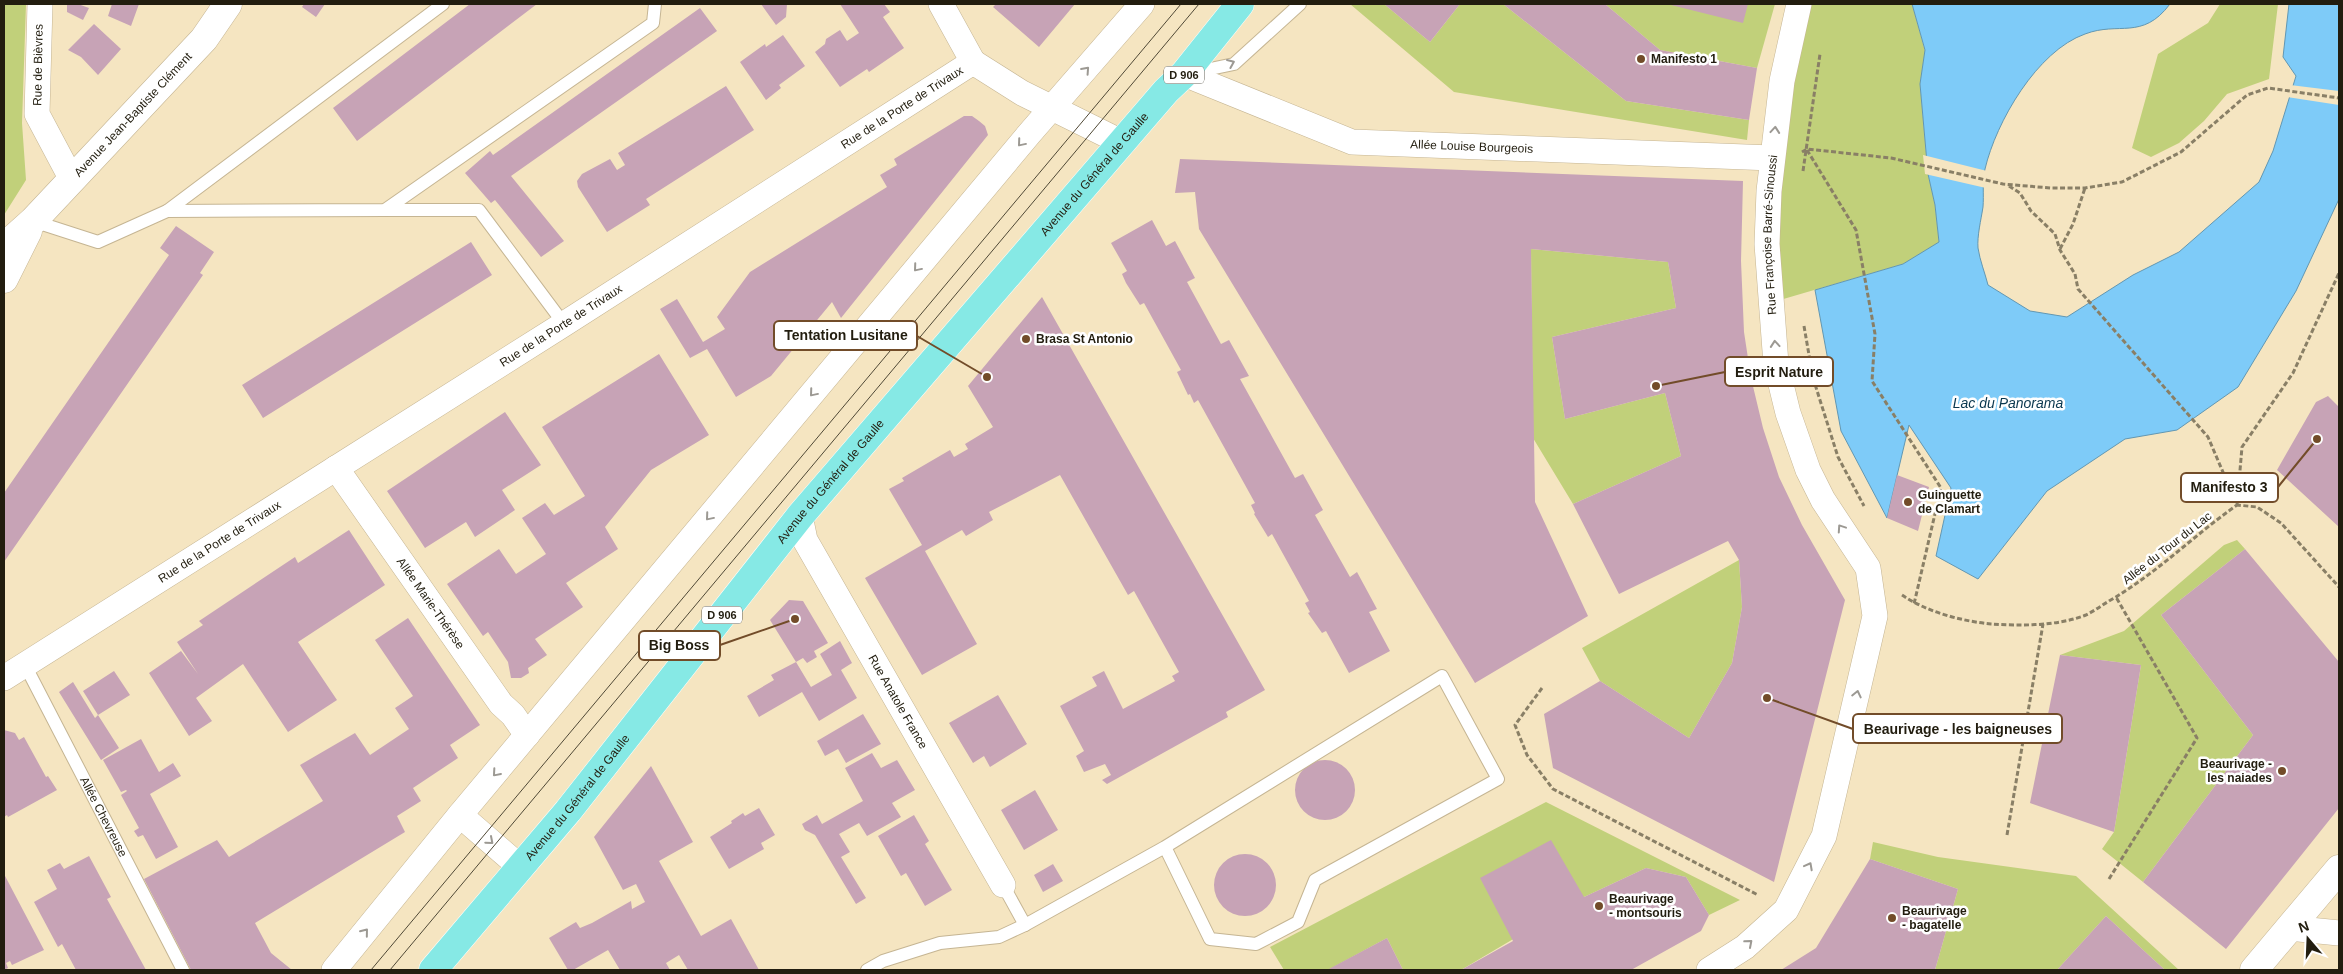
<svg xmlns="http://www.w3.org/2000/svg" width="2343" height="974" viewBox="0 0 2343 974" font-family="Helvetica,sans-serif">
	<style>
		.green { fill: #c1d07a }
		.water { fill: #7ecbf8; stroke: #6297b2 }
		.pier { fill: #f5e5c1 }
		.building { fill: #c7a3b6 }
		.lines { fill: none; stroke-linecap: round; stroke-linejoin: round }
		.lane-casing { stroke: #c5b593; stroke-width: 14 }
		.street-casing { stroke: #c5b593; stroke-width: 26 }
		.secondary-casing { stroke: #c5b593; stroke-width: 29 }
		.primary-casing { stroke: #fff; stroke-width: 29 }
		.path { stroke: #897f66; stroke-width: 3; stroke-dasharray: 5 2.5; stroke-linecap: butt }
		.lane { stroke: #fff; stroke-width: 12 }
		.street { stroke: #fff; stroke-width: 25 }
		.secondary { stroke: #fff; stroke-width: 28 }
		.primary { stroke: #86e9e5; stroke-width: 28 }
		.tram { stroke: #504936; stroke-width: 1 }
		.oneway { stroke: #9c9993 }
		.poi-dot { fill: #724c29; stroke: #fff; stroke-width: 2 }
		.labels { text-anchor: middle; stroke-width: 5; stroke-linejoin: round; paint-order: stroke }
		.shield { fill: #fff; stroke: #646157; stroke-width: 1 }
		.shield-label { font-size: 11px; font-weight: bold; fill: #221d0f }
		.poi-label { font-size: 12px; font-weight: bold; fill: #221d0f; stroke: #fff; text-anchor: start }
		.street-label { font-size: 12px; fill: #221d0f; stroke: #fff }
		.water-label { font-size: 14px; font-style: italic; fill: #0a374e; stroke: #fff }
		.leader { fill: none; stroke: #724c29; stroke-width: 2 }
		.callout-dot { fill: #724c29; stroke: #fff; stroke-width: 2 }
		.callout { fill: #fff; stroke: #724c29; stroke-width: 2 }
		.callout-label { font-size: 14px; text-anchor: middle; font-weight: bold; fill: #221d0f }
	</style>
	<rect width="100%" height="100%" fill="#f5e5c1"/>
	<path class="green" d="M4 4H26L22 123 26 180 4 215Z
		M1350 4H1384L1430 42 1460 4H1503L1626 101 1749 120 1747 140 1454 92Z
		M1605 4H1775L1757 68 1660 50Z
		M1808 4H1912L1925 51 1920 84 1928 174 1935 205 1939 243 1903 264 1780 300 1778 223 1788 105Z
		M2220 4H2278L2269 79 2227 94 2204 121 2179 143 2151 157 2132 148 2158 54 2208 23Z
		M1531 249 1668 262 1676 308 1552 337 1565 419 1665 393 1681 456 1573 504 1533 438Z
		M2237 540 2245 549 2161 615 2253 735 2143 882 2102 849 2114 832 2141 665 2060 655 2124 631 2224 545Z
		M1739 560 1742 607 1732 663 1689 738 1600 681 1582 648Z
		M1546 802 1740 900 1709 915 1686 877 1646 868 1584 897 1461 970H1403L1387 938 1328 970H1284L1270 947Z
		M1873 842 1938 857 2076 876 2179 970H2165L2106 916 2057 970H1935L1958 889 1870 859Z"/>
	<path class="water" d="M1912 4H2170C2142 41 2119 21 2085 34 2037 51 1996 122 1985 169 1982 181 1984 195 1983 207 1981 220 1977 236 1978 248 1980 261 1985 273 1988 285L2030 311 2067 317 2133 275 2179 252 2259 182 2273 151 2296 76 2283 57 2289 4H2339V199L2296 291 2238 387 2177 430 2125 439 2047 491 1978 579 1936 556 1951 488 1909 425 1887 518 1841 431 1815 290 1903 264 1939 242 1935 205 1928 174 1920 84 1925 50Z"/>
	<path class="pier" d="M2290 85 2339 91V105L2287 97Z
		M1923 155 1987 171 1986 188 1925 174Z"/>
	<path class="building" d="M67 4H78L89 8 83 20 67 12Z
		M112 4H139L131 26 108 16Z
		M304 4H325L316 17 302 7Z
		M470 4H537L357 141 333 108Z
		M761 4H787L786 17 776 25Z
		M840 4H884L890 12 883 17 904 48 869 72 867 69 840 87 815 52 825 44 826 39 840 30 847 41 859 33Z
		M996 4H1075L1039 47 993 7Z
		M1384 4H1460L1430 42Z
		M1503 4H1605L1660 50 1757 68 1749 120 1626 101Z
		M1667 4H1748L1743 23Z
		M700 8 717 31 511 176 564 241 541 257 495 200 491 203 465 173 490 151 493 155Z
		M94 24 121 49 98 75 81 57 68 50Z
		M783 35 805 66 779 85 781 88 766 100 740 62 765 44 766 47Z
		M726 86 754 130 646 199 650 205 607 232 578 187 577 181 582 174 610 159 617 170 625 165 618 153Z
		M964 116H972L979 121 985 126 988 135 841 318 832 302 771 376 736 397 707 349 690 358 660 309 677 299 703 342 725 329 717 317 750 272 887 187 880 175 897 165 894 159Z
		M1180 159 1743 181 1741 261 1744 332 1751 378 1763 428 1779 477 1802 525 1845 600 1774 882 1553 768 1544 714 1600 681 1689 738 1732 663 1742 607 1739 560 1728 541 1619 594 1573 504 1681 456 1665 393 1565 419 1552 337 1676 308 1668 262 1531 249 1535 502 1588 616 1475 683 1199 229 1195 192 1175 193Z
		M1152 220 1166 246 1175 241 1195 278 1187 282 1221 344 1229 340 1249 376 1240 379 1295 478 1303 474 1323 510 1315 515 1350 577 1357 572 1377 609 1369 612 1390 651 1349 673 1326 631 1322 633 1308 613 1310 612 1305 603 1309 601 1272 534 1268 537 1254 514 1255 513 1251 505 1255 503 1198 400 1194 403 1190 394 1188 395 1177 372 1181 370 1144 303 1140 305 1126 283 1122 274 1127 271 1111 243Z
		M176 226 214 252 200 273 203 275 4 562V493L169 255 160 248Z
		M471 242 492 275 263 418 242 385Z
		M1042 297 1265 690 1226 712 1228 717 1107 784 1102 780 1111 775 1105 764 1084 772 1076 756 1084 751 1060 706 1097 686 1092 677 1104 671 1123 709 1175 681 1172 676 1179 672 1134 591 1128 595 1060 475 989 512 993 520 966 536 962 530 925 551 977 644 922 675 865 578 922 545 889 489 904 481 902 478 950 450 954 457 968 449 965 444 993 427 968 386Z
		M659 354 709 435 651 470 605 527 618 549 566 583 583 607 535 639 547 655 528 668 529 673 521 678H511L508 662 488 632 483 636 447 584 499 549 516 574 546 554 522 518 545 503 554 515 585 496 542 427Z
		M2328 396 2339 407V527L2277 470 2316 402Z
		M505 412 541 465 502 490 515 510 475 537 466 522 425 548 387 491Z
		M1897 475 1929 487 1918 531 1887 518Z
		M349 530 385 585 298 642 337 700 288 732 243 664 196 698 212 721 189 736 149 673 181 651 198 674 177 642 203 625 199 621 295 557 298 563Z
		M2245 549 2339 662V808L2226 949 2143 882 2253 735 2161 615Z
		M789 600 803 601 828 643 814 651 817 657 807 663 803 658 796 662 770 620Z
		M408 618 480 725 450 745 458 758 413 788 421 801 397 816 405 832 255 923 271 953 292 970H191L144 879 217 840 229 857 323 801 300 765 355 733 370 755 409 729 395 708 413 696 375 640Z
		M840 641 852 663 841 670 857 698 819 721 802 692 759 717 747 696 774 680 771 675 796 662 811 687 832 675 820 654Z
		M2060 655 2141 665 2114 832 2030 803Z
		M114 671 130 695 98 715 83 691Z
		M73 682 95 718 98 715 119 748 101 760 59 692Z
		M998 695 1027 744 990 767 984 756 973 763 949 723Z
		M863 714 881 744 846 763 838 749 825 756 817 741Z
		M4 730 15 733 19 740 24 737 46 777 48 776 57 790 8 817 7 815 4 817Z
		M141 739 159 772 173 763 181 776 150 794 178 847 156 859 143 835 138 837 134 831 139 828 121 795 127 791 126 790 121 792 103 760Z
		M872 753 881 768 897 760 915 790 892 803 901 817 867 836 859 823 839 834 850 852 841 857 866 898 856 904 815 835 805 830 802 824 817 815 822 824 863 801 845 768Z
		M1295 790a30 30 0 1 1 60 0a30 30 0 1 1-60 0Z
		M651 766 693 842 659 861 701 936 731 919 759 970H688L679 955 666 963 670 970H620L608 950 573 970H568L549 938 576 922 580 928 592 923 631 901 632 909 645 902 636 884 623 890 594 837Z
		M1035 790 1058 830 1024 850 1001 810Z
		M759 808 775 835 761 843 764 849 729 869 710 837 732 823 731 821 743 813 745 816Z
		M914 815 929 841 925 844 952 890 925 906 906 873 901 876 878 836Z
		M1551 840 1584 897 1646 868 1686 877 1709 915 1701 931 1631 970H1461L1513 941 1480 878Z
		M1214 885a31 31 0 1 1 62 0a31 31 0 1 1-62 0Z
		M89 856 111 897 107 899 146 970H76L62 944 58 947 34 902 57 889 47 870 60 863 64 869Z
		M1870 859 1958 889 1935 970H1781L1816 948Z
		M1053 864 1063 881 1043 892 1034 875Z
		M4 874 44 950 12 965 10 961 6 963 8 968 4 970Z
		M2106 916 2165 970H2057Z
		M1387 938 1403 970H1327Z"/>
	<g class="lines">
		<g class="lane-casing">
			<g id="lane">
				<path d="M1191 73 1234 64 1300 4"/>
				<path d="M385 210H479L564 324"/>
				<path d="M167 211 443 4"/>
				<path d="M33 221 98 242 167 211 385 210 653 23 655 4"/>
				<path id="s1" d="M25 665 183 970"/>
				<path d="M1003 885 1025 925 1165 847 1210 939 1256 944 1298 922 1315 880 1498 779 1442 676 1165 847"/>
				<path d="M867 970 883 961 940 943 999 937 1025 925"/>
			</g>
		</g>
		<g class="street-casing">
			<g id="street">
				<path d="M40 4 37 114 71 178"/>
				<path d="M941 4 973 62"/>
				<path id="s2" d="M1184 74 1352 142 1772 158"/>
				<path id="s3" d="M336 468 501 704 513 715 527 735"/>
				<path id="s4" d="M800 516 805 540 1003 885"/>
				<path id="s5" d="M4 678 564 324 973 62 1022 93 1123 143"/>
				<path d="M460 815 520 867"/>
				<path d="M2289 928 2339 933"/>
				<path d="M334 970 460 815 1029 134 1142 4"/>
				<path id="s6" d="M1709 970 1745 947 1786 910 1824 836 1875 616 1868 568 1823 500 1808 470 1788 413 1776 364 1767 244 1769 191 1782 81 1799 4"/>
			</g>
		</g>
		<g class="secondary-casing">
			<g id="secondary">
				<path id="s7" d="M4 247 33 221 204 39 228 4"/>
				<path d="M4 279 28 231"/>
				<path d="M2254 970 2339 869"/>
			</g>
		</g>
		<g class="primary-casing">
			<g id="primary">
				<path id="s8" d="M433 970 568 811 800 516 1166 91 1184 74 1240 4"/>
			</g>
		</g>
		<path class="path" d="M1807 150 1856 230 1875 334 1872 381 1941 488 1914 604
			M1802 152 1807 149 1891 158 2003 184 2051 188H2085L2122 182 2181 152 2247 95 2268 88 2339 98
			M1803 171 1820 54
			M2009 186 2020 193 2031 211 2055 234 2060 250 2075 274 2078 289 2208 437 2237 505 2257 507 2281 523 2339 587
			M2060 249 2073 224 2085 188
			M1804 326 1813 378 1838 457 1864 506
			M1902 595C1927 612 1961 621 1991 624 2021 626 2058 626 2086 615 2094 611 2101 606 2109 601 2156 574 2193 536 2237 505L2242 447 2293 373 2339 273
			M1542 688 1515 725 1527 755 1553 789 1758 895
			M2007 835 2043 624
			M2109 879 2197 738 2116 597"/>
		<use href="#lane" class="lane"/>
		<use href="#street" class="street"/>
		<use href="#secondary" class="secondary"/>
		<use href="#primary" class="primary"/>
		<path class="tram" d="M371 970 1181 4
			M390 970 1199 4"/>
	</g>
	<defs><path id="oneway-chevron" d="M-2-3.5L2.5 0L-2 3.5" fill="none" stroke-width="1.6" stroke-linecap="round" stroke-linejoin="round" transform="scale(1.25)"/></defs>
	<g class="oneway">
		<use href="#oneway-chevron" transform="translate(1231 63) rotate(-23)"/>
		<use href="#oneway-chevron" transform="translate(1086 70) rotate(-48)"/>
		<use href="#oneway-chevron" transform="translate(1775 130) rotate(-85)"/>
		<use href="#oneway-chevron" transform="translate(1021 143) rotate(130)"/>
		<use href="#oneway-chevron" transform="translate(917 268) rotate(130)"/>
		<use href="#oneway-chevron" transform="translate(1775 344) rotate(-95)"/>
		<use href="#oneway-chevron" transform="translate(813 393) rotate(130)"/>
		<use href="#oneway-chevron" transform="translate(709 517) rotate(130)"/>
		<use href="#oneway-chevron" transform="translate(1841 528) rotate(-124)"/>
		<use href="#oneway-chevron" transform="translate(1857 694) rotate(-77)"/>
		<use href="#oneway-chevron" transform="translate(496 773) rotate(131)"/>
		<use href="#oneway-chevron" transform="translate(490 841) rotate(41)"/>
		<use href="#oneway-chevron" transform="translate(1809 866) rotate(-62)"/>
		<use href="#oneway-chevron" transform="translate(365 932) rotate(-51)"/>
		<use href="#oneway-chevron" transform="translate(1749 943) rotate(-41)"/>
	</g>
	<g class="poi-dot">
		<circle cx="1641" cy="59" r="5"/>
		<circle cx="1026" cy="339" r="5"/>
		<circle cx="1908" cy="502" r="5"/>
		<circle cx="2282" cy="771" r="5"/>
		<circle cx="1599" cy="906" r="5"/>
		<circle cx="1892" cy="918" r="5"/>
	</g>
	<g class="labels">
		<g class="shield">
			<rect x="1164" y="66.5" width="40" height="17" rx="4"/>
			<rect x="702" y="606.5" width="40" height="17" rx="4"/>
		</g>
		<g class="shield-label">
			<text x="1184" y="79">D 906</text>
			<text x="722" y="619">D 906</text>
		</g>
		<g class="poi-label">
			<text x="1651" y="63">Manifesto 1</text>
			<text x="1036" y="343">Brasa St Antonio</text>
			<text x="1918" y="499">Guinguette<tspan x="1918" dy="14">de Clamart</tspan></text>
			<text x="2272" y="768" text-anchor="end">Beaurivage -<tspan x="2272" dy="14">les naiades</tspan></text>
			<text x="1609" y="903">Beaurivage<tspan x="1609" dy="14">- montsouris</tspan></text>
			<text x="1902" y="915">Beaurivage<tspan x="1902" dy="14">- bagatelle</tspan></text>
		</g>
		<g class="street-label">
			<text transform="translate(38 65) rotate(-89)" y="4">Rue de Bièvres</text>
			<text dy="4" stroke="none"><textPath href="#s5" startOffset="1064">Rue de la Porte de Trivaux</textPath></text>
			<text dy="4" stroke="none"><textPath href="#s7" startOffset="185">Avenue Jean-Baptiste Clément</textPath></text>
			<text dy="4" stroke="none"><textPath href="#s2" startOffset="301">Allée Louise Bourgeois</textPath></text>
			<text dy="4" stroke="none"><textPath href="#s8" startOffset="1035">Avenue du Général de Gaulle</textPath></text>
			<text dy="4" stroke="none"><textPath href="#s6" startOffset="811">Rue Françoise Barré-Sinoussi</textPath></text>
			<text dy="4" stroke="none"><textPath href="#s5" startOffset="659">Rue de la Porte de Trivaux</textPath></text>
			<text dy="4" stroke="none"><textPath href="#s8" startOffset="630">Avenue du Général de Gaulle</textPath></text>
			<text dy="4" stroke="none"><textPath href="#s5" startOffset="255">Rue de la Porte de Trivaux</textPath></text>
			<text transform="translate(2167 548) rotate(-38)" y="4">Allée du Tour du Lac</text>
			<text dy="4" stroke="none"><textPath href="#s3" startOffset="165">Allée Marie-Thérèse</textPath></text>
			<text dy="4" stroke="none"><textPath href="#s4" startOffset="211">Rue Anatole France</textPath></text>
			<text dy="4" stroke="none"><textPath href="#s8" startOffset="225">Avenue du Général de Gaulle</textPath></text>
			<text dy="4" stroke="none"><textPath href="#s1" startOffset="171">Allée Chevreuse</textPath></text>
		</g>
		<g class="water-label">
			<text x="2008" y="408">Lac du Panorama</text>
		</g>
	</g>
	<path class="leader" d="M987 377L917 336M1656 386L1725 372M2317 439L2278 487M795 619L720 645M1767 698L1853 729"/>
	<g class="callout-dot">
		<circle cx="987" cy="377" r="5"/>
		<circle cx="1656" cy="386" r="5"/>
		<circle cx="2317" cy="439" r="5"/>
		<circle cx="795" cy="619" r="5"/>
		<circle cx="1767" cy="698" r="5"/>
	</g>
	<g class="callout">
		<rect x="774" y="321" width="143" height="29" rx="5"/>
		<rect x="1725" y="357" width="108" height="29" rx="5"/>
		<rect x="2181" y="473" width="97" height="29" rx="5"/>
		<rect x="639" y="631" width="81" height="29" rx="5"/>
		<rect x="1853" y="714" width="209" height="29" rx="5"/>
	</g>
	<g class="callout-label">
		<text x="846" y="340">Tentation Lusitane</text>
		<text x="1779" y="377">Esprit Nature</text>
		<text x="2229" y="492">Manifesto 3</text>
		<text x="679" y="650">Big Boss</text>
		<text x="1958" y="734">Beaurivage - les baigneuses</text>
	</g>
	<rect width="2343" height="974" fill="none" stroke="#221d0f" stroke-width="10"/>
	<g transform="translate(2308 939) rotate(341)" stroke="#ffffff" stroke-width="4" paint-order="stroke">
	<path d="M0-4L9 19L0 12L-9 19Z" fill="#221d0f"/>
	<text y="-8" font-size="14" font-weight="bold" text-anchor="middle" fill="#221d0f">N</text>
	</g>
</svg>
